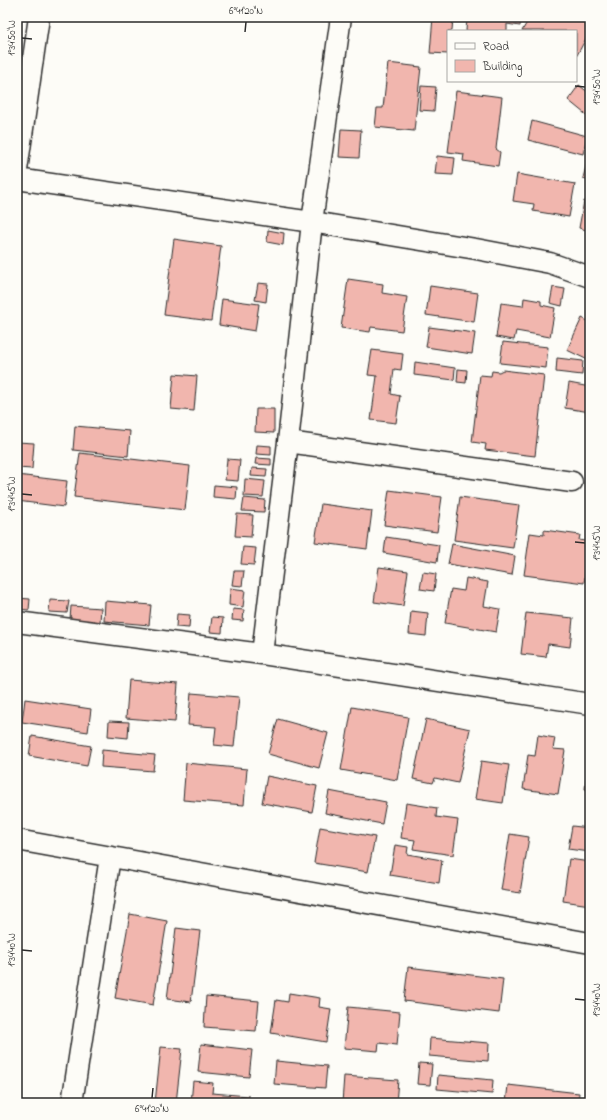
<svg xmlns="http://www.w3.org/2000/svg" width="607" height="1120" viewBox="0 0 607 1120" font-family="'Indie Flower',sans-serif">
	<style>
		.building { fill: #f1b6ae; stroke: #2b2b2b }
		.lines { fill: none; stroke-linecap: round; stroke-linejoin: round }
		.street-casing { stroke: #2b2b2b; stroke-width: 23 }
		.street { stroke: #fdfcf7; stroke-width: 20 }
		.ticks { fill: none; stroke: #2b2b2b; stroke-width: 1.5 }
		.neatline { fill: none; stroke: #2b2b2b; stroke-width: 1.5 }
		.ticks-label { font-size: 10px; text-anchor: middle; fill: #2b2b2b }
	</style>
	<rect width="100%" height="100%" fill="#fdfcf7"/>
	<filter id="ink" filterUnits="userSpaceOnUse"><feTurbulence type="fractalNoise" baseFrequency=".025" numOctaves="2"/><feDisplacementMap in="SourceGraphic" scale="8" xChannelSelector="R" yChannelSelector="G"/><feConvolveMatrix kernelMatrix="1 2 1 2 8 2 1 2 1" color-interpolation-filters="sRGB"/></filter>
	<g filter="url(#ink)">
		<path class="building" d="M433 17H453L452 31H448V54L430 53Z
			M467 17H521L520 26 507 24V31H466Z
			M530 17H590V31L576 57V31H522Z
			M388 63 421 67 414 131 375 127 377 108H383Z
			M579 85 590 94V118L568 100Z
			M421 86 436 87 434 111 419 110Z
			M456 91 502 97 496 149 500 152 498 166 463 161 464 154 448 152Z
			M532 121 587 136 583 154 528 140Z
			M341 129 361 130 359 158 339 157Z
			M590 150V180L583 178Z
			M437 156 455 158 453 175 435 174Z
			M517 174 575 184 569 217 533 211 534 204 513 201Z
			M584 201 590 202V231L579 228Z
			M268 230 284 233 283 245 267 242Z
			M174 239 221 246 211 321 164 315Z
			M348 279 383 284 382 293 407 297 402 331 371 327 370 332 341 328Z
			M258 283 268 284 266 302 255 300Z
			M430 286 478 293 474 322 426 315Z
			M553 287 565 289 562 306 550 303Z
			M524 298 541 301V305L555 308 550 337 516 331 514 340 496 337 501 303 523 306Z
			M222 299 259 304 255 331 219 325Z
			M582 318 590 322V361L567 350Z
			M429 327 475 333 472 354 426 347Z
			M503 342 548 347 546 368 500 363Z
			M372 350 403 354 401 370 394 369 391 394 400 396 396 423 371 420 377 376 368 375Z
			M557 358 583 361 582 375 556 372Z
			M415 362 455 368 454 380 414 375Z
			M458 369 467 370 466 383 457 382Z
			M503 370 544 375 535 456 485 450 486 444 472 442 480 375 491 376 492 371 499 372Z
			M174 374 197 376 194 411 171 409Z
			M569 383 590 387V412L565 408Z
			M256 409H274V433L255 432Z
			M75 426 130 431 128 456 73 450Z
			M17 442 34 443 32 469 17 468Z
			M257 445 271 446V455L256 454Z
			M80 453 190 466 185 510 74 497Z
			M256 458 271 459V465L255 464Z
			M227 459 240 460 238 481 225 480Z
			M252 468 267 469 266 477 251 476Z
			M17 475 67 481 64 507 17 501Z
			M245 479 265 481 263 497 244 496Z
			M214 485 237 487 236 499 213 497Z
			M389 490 442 497 437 532 384 525Z
			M460 497 519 505 513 548 454 540Z
			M244 498 265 500 264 512 242 511Z
			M321 504 372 511 367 549 315 542Z
			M237 514 253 515 251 537 235 536Z
			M544 530 580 535 579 540 590 542 584 583 524 575 530 533 544 535Z
			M386 537 439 545 437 562 384 553Z
			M452 544 515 556 512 575 448 564Z
			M243 547 256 548 254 565 241 564Z
			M379 567 408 571 403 606 374 602Z
			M234 571H244L242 586 232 585Z
			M423 572 436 574 434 591 420 589Z
			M466 578 488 582 484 606 500 609 496 632 445 623 451 589 464 591Z
			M230 588 245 590 243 607 229 605Z
			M17 598 30 599 29 610 17 609Z
			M50 600 69 601 67 613 49 612Z
			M105 601 151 605 149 625 104 621Z
			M71 606 101 608 100 622 70 619Z
			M233 609 244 610 243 621 232 620Z
			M411 611 428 613 426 636 409 634Z
			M526 613 573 618 570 647 548 644 546 657 521 654Z
			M177 614 190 615 189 628 176 627Z
			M212 617 223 618 222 633 210 632Z
			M129 680 178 684 175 722 126 718Z
			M191 693 239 697 234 747 214 745 216 727 188 725Z
			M25 699 91 709 88 732 22 722Z
			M352 707 408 717 397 780 341 770Z
			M278 719 328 733 319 768 268 754Z
			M426 719 470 729 458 783 435 778 433 783 413 779Z
			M109 721 129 722 128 738 108 736Z
			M538 735 555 738 553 749 565 750 558 794 523 789 528 755 535 756Z
			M32 736 91 746 87 766 29 756Z
			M590 749V790L585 789Z
			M102 750 155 755 153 771 101 767Z
			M481 761 509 765 503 803 475 799Z
			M186 763 247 769 244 805 183 800Z
			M267 776 317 786 312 812 262 803Z
			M329 791 386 802 382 824 325 813Z
			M406 803 437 808 436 817 458 820 453 855 413 849 415 840 401 838Z
			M572 826 590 828V852L568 849Z
			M320 827 375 837 368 872 314 863Z
			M510 834 529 837 520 893 501 890Z
			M395 845 408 847 407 854 442 860 439 883 390 875Z
			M569 859 590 862V905L563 901Z
			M130 914 167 921 153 1005 115 998Z
			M176 928 200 931 191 1002 167 999Z
			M408 967 503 979 499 1013 404 1001Z
			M289 993 320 998 319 1007 331 1009 326 1042 271 1033 276 1000 288 1002Z
			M206 996 259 1001 256 1031 204 1027Z
			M348 1007 400 1012 397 1045 379 1043 378 1051 344 1048Z
			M430 1038 489 1043 488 1061 429 1056Z
			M201 1044 252 1050 249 1077 198 1072Z
			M161 1047 182 1049 176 1103H155Z
			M276 1061 327 1066 325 1088 274 1084Z
			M419 1063 432 1064 430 1085 417 1084Z
			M438 1075 493 1080 492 1094 437 1089Z
			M344 1076 398 1080 396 1103H373V1100H362L361 1103H342Z
			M193 1081 213 1083 212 1093 249 1096 248 1103H191Z
			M508 1085 579 1093 578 1103H506Z
			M266 1100 296 1103H266Z"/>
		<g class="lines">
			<g class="street-casing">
				<path id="street" d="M17 170 39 17
					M17 179 312 222 476 249 550 263 590 277
					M288 442 572 482
					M17 622 262 654 590 704
					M262 654 288 442 312 222 341 17
					M17 840 590 943
					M72 1103 110 857"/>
			</g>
			<use href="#street" class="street"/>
		</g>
	</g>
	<path class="ticks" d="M245 32 246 22M22 38 32 39M575 86 585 87M22 494 32 495M575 542 585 543M22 950 32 951M575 999 585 1000M152 1098 153 1088"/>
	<rect width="607" height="1120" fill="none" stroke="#fdfcf7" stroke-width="44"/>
	<rect x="447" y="30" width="130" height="52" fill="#fdfcf7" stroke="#a9a8a5"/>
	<rect x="455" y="43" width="20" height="6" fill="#fdfcf7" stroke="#a9a8a5"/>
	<text x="483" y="50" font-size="12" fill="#2b2b2b">Road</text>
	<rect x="455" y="60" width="20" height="12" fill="#f1b6ae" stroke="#a9a8a5"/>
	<text x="483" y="70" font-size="12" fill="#2b2b2b">Building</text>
	<rect x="22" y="22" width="563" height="1076" class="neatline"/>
	<g class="ticks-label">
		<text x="246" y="14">6°41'20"N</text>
		<text transform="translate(11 38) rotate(-90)" y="4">1°34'50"W</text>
		<text transform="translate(596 87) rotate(-90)" y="4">1°34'50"W</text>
		<text transform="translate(11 494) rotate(-90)" y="4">1°34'45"W</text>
		<text transform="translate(596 543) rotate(-90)" y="4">1°34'45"W</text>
		<text transform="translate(11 950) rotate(-90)" y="4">1°34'40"W</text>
		<text transform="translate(596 1000) rotate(-90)" y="4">1°34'40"W</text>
		<text x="152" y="1112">6°41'20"N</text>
	</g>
</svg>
